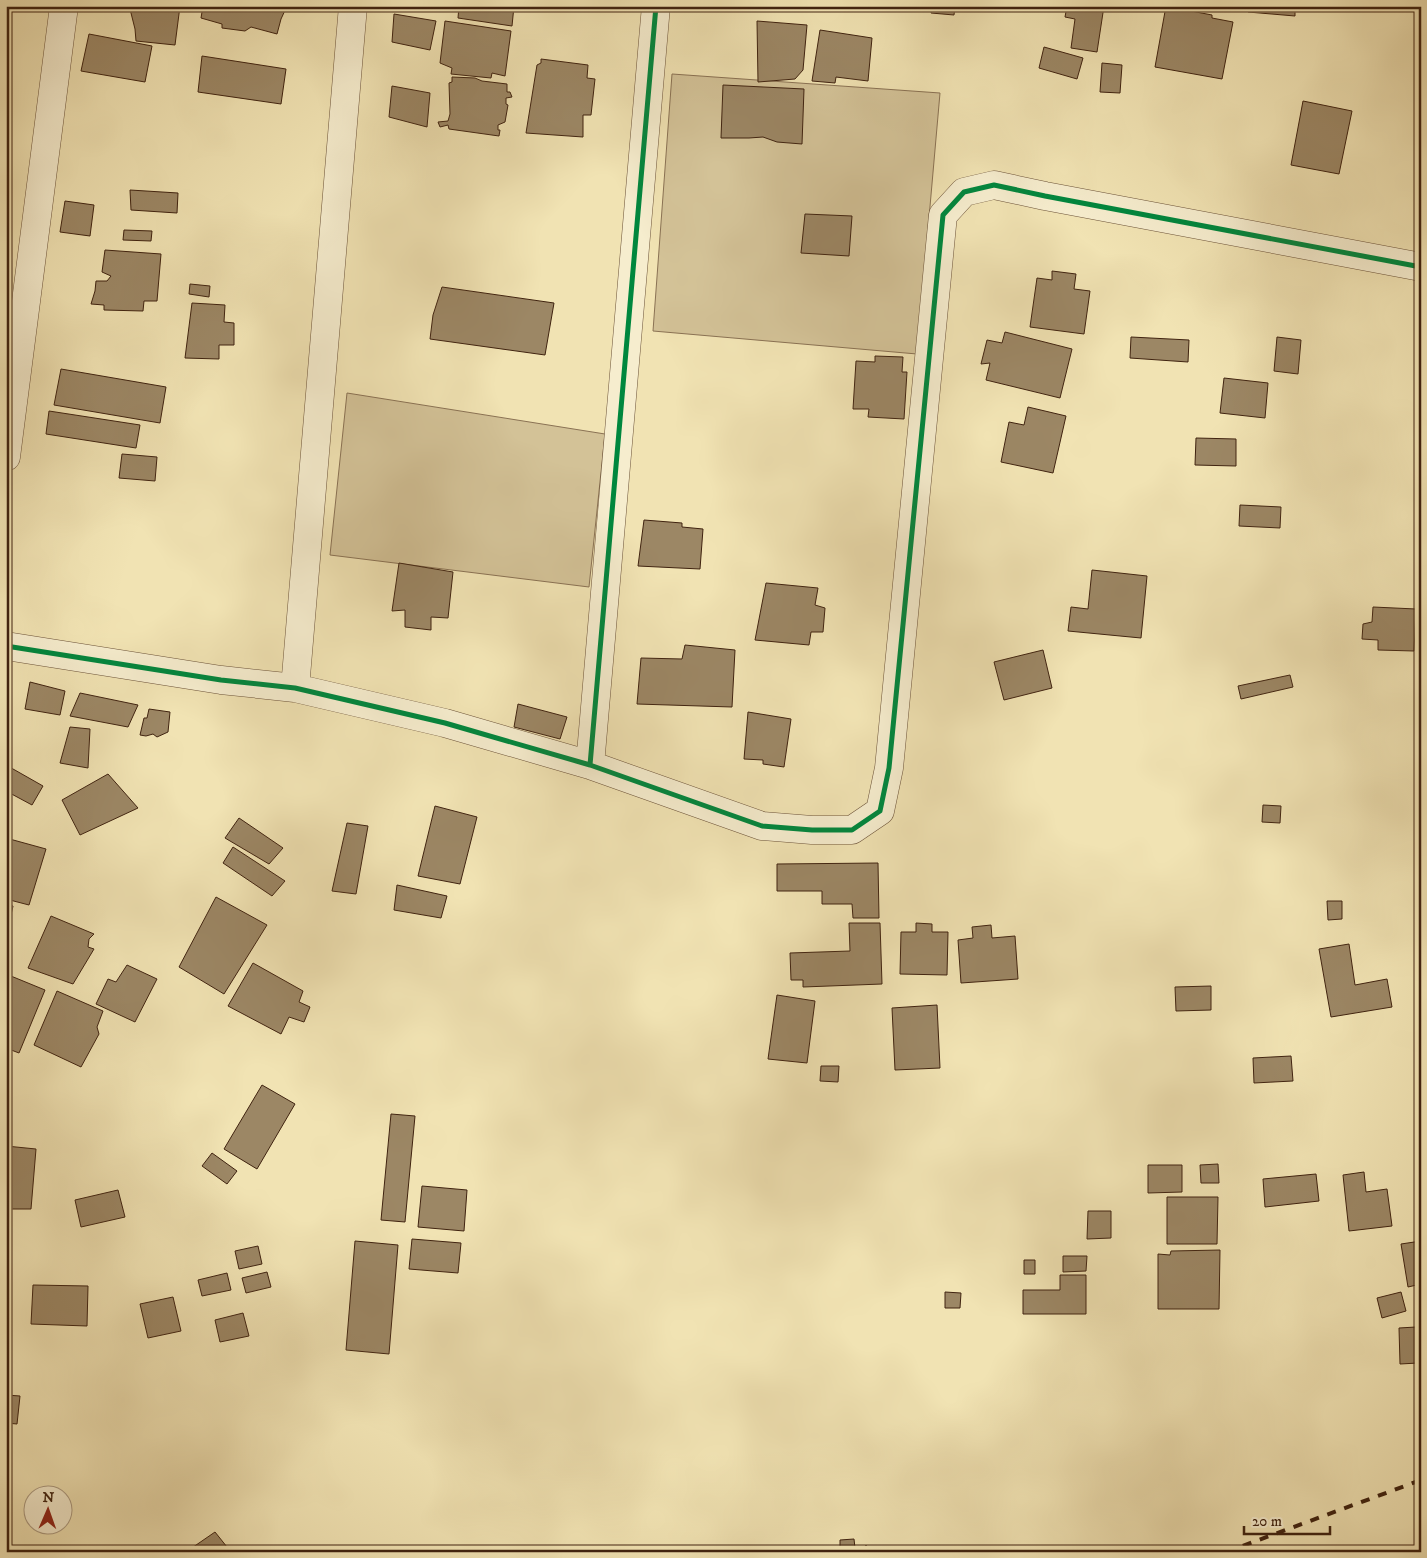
<svg xmlns="http://www.w3.org/2000/svg" width="1427" height="1558" viewBox="0 0 1427 1558" font-family="'IM FELL DW Pica',serif">
	<style>
		.green { fill: #d3c297; stroke: #8a7254 }
		.building { fill: #9c8765; stroke: #402310 }
		.lines { fill: none; stroke-linecap: round; stroke-linejoin: round }
		.street-casing { stroke: #6c5339; stroke-width: 29 }
		.street { stroke: #f6edce; stroke-width: 28 }
		.rail { stroke: #402310; stroke-width: 4; stroke-dasharray: 9 9; stroke-linecap: butt }
		.cycleway-casing { stroke: #f6edce; stroke-width: 8 }
		.cycleway { stroke: #00873e; stroke-width: 5 }
	</style>
	<rect width="100%" height="100%" fill="#f1e3b3"/>
	<filter id="stains"><feTurbulence type="fractalNoise" baseFrequency=".004" numOctaves="4"/><feColorMatrix values="0 0 0 0 .2 0 0 0 0 .09 0 0 0 0 .02 0 0 0 .5 -.17"/></filter>
	<radialGradient id="worn" r=".72"><stop offset=".6" stop-color="#630" stop-opacity="0"/><stop offset="1" stop-color="#630" stop-opacity=".3"/></radialGradient>
	<path class="green" d="M672 74 940 93 917 354 653 331Z
		M347 393 605 434 589 587 330 555Z"/>
	<path class="building" d="M123 6H180L175 45 136 41 135 29 130 9Z
		M203 6H287L281 19 277 34 251 27 245 31 222 28V24L201 18Z
		M459 6H514L512 26 458 18Z
		M932 6H955L954 15 931 13Z
		M1067 6H1104L1097 52 1071 48 1075 19 1065 17Z
		M1166 6H1192L1191 11 1212 15V18L1233 22 1222 79 1155 67Z
		M1248 6H1295V16L1248 12Z
		M394 14 436 21 430 50 392 42Z
		M445 21 511 31 505 76 492 73 491 78 451 74 452 68 440 63Z
		M757 21 807 25 803 70 795 79 758 82Z
		M820 30 872 38 868 81 836 77 835 83 812 81Z
		M89 34 152 46 145 82 81 71Z
		M1044 47 1083 58 1077 79 1039 68Z
		M202 56 286 69 281 104 198 92Z
		M541 59 588 65 587 78 595 79 591 115H583V137L526 133 537 65 541 63Z
		M1102 63 1122 65 1120 93 1100 92Z
		M452 77 475 78 482 81 507 84V92H510L512 97 506 98V104L508 105 505 122 498 125V130H500L499 136 449 129 448 125 440 127 438 122 448 121 450 114 449 83 452 82Z
		M723 85 804 89 802 144 777 142 763 137 749 138H721Z
		M392 86 430 93 427 127 389 117Z
		M1303 101 1352 111 1339 174 1291 165Z
		M130 190 178 193 177 213 131 210Z
		M65 201 94 205 90 236 60 232Z
		M805 214 852 216 849 256 801 253Z
		M124 230 152 231 151 241 123 240Z
		M105 250 161 254 157 301H144L143 311 104 310V305L91 304 95 291 96 281H107L111 276 102 272Z
		M1052 271 1076 274 1074 289 1090 291 1084 334 1030 327 1037 278 1052 280Z
		M190 284 210 286 209 297 189 294Z
		M442 287 554 303 545 355 430 339 433 315Z
		M192 303 225 305 224 322 234 323V345H219V359L185 358Z
		M1005 332 1072 349 1060 398 986 380 990 363 981 364 987 340 1002 343Z
		M1131 337 1189 340 1188 362 1130 358Z
		M1277 337 1301 340 1298 374 1274 371Z
		M875 356 903 357 902 372H907L904 419 868 417 869 409H853L856 361 875 362Z
		M61 369 166 387 160 423 54 405Z
		M1224 378 1268 383 1265 418 1220 413Z
		M1028 407 1066 416 1053 473 1001 462 1009 422 1024 425Z
		M49 411 140 425 136 448 46 434Z
		M1196 438 1236 439V466L1195 465Z
		M122 454 157 457 155 481 119 478Z
		M1240 505 1281 507 1280 528 1239 526Z
		M644 520 682 523V527L703 529 700 569 638 566Z
		M399 563 453 572 448 618 431 617V630L405 627V610L392 611Z
		M1092 570 1147 576 1141 638 1068 631 1071 607 1088 609Z
		M766 583 818 588 815 605 825 608 823 632H811L809 645 755 640Z
		M1373 607 1416 609 1414 651 1378 650V640L1362 639 1363 624 1372 622Z
		M685 645 735 650 732 707 637 704 641 658 682 659Z
		M1043 650 1052 688 1004 700 994 662Z
		M1290 675 1293 687 1241 699 1238 686Z
		M30 682 65 691 60 715 25 709Z
		M80 693 138 705 128 727 70 716Z
		M518 704 567 717 560 739 514 727Z
		M149 709 170 712 168 732 157 737 153 734 146 736 140 735 144 718H147Z
		M748 712 791 719 784 767 763 764V760L744 759Z
		M70 727 90 729 88 768 60 763Z
		M6 765 43 786 32 805 6 791Z
		M108 774 138 808 80 835 62 800Z
		M1263 805 1281 806 1280 823 1262 822Z
		M435 806 477 817 460 884 418 876Z
		M239 818 283 848 269 864 225 838Z
		M347 823 368 826 356 894 332 891Z
		M6 838 46 849 29 905 6 899Z
		M233 847 285 881 272 896 223 863Z
		M878 863 879 918H853L852 904H822V891H777V864Z
		M397 885 447 896 441 918 394 910Z
		M216 897 267 925 224 994 179 967Z
		M1327 901H1342V919L1328 920Z
		M6 904 13 906 6 938Z
		M51 916 94 934 89 939 88 947 94 949 73 984 28 968Z
		M849 923H880L882 984 803 987V980H791L790 953 850 951Z
		M916 923 932 924V932H948L947 975 900 974 901 932H916Z
		M991 925 992 938 1015 936 1018 979 961 983 958 940 973 938 972 927Z
		M1349 944 1355 985 1387 979 1392 1007 1331 1017 1319 949Z
		M253 963 303 991 299 1002 310 1007 304 1022 289 1017 281 1034 228 1006Z
		M127 965 157 979 135 1022 96 1004 108 979 116 982Z
		M6 974 45 990 19 1053 6 1048Z
		M1211 986V1010L1176 1011 1175 987Z
		M57 991 103 1011 97 1027 99 1034 81 1067 34 1045Z
		M777 995 815 1001 807 1063 768 1059Z
		M937 1005 940 1068 895 1070 892 1008Z
		M1291 1056 1293 1081 1254 1083 1253 1058Z
		M821 1066H839L838 1082 820 1081Z
		M262 1085 295 1104 257 1169 224 1149Z
		M391 1114 415 1116 405 1222 381 1220Z
		M6 1146 36 1149 31 1209H6Z
		M212 1153 237 1171 227 1184 202 1166Z
		M1218 1164 1219 1183H1201L1200 1165Z
		M1148 1165H1182V1192L1148 1193Z
		M1364 1172 1366 1192 1387 1189 1392 1226 1349 1231 1343 1175Z
		M1316 1174 1319 1201 1265 1207 1263 1179Z
		M422 1186 467 1190 464 1231 418 1227Z
		M118 1190 125 1217 81 1227 75 1200Z
		M1167 1197H1218L1217 1244H1167Z
		M1088 1211H1111V1238L1087 1239Z
		M412 1239 461 1243 458 1273 409 1269Z
		M355 1241 398 1245 389 1354 346 1350Z
		M1421 1241V1284L1408 1287 1401 1244Z
		M258 1246 262 1264 239 1269 235 1251Z
		M1220 1250 1219 1309H1158V1254L1170 1255 1171 1251Z
		M1063 1256H1087L1086 1271 1063 1272Z
		M1024 1260H1035V1274H1024Z
		M267 1272 271 1287 246 1293 242 1278Z
		M227 1273 231 1290 202 1296 198 1280Z
		M1060 1275H1086V1314H1023V1290H1060Z
		M33 1285 88 1286 87 1326 31 1324Z
		M945 1292 961 1293 960 1308H945Z
		M1401 1292 1406 1311 1382 1318 1377 1298Z
		M173 1297 181 1331 148 1338 140 1304Z
		M243 1313 249 1336 220 1342 215 1320Z
		M1416 1327 1418 1363 1400 1364 1399 1328Z
		M6 1395 20 1396 17 1424 6 1423Z
		M215 1532 231 1552H186Z
		M854 1539 855 1548 859 1552H829V1547H840V1540Z
		M866 1545 872 1552H860Z"/>
	<g class="lines">
		<g class="street-casing">
			<path id="street" d="M6 457 64 6
				M6 646 221 680 295 688 445 723 590 765 762 826 812 830H852L880 811 889 768 943 215 964 192 994 185 1045 196 1421 267
				M295 688 353 6
				M590 765 656 6"/>
		</g>
		<use href="#street" class="street"/>
		<path class="rail" d="M1226 1552 1421 1480"/>
		<g class="cycleway-casing">
			<path id="cycleway" d="M6 646 221 680 295 688 445 723 590 765 762 826 812 830H852L880 811 889 768 943 215 964 192 994 185 1045 196 1421 267
				M590 765 656 6"/>
		</g>
		<use href="#cycleway" class="cycleway"/>
	</g>
	<rect width="1427" height="1558" fill="none" stroke="#f1e3b3" stroke-width="25"/>
	<rect x="8" y="8" width="1412" height="1543" fill="none" stroke="#402310" stroke-width="2.5"/>
	<rect x="12" y="12" width="1402" height="1533" fill="none" stroke="#402310"/>
	<g transform="translate(48 1510) rotate(2)"><circle r="24" fill="#f6edce" stroke="#ad9c82"/>
	<path d="M0-4L9 19L0 12L-9 19Z" fill="#8f2418"/>
	<text y="-8" font-size="14" font-weight="bold" text-anchor="middle" fill="#402310">N</text>
	</g>
	<path d="M1244 1526v8h86v-8" fill="none" stroke="#402310" stroke-width="2.5"/>
	<text x="1252" y="1526" font-size="15" fill="#402310" stroke="#f6edce" stroke-width="4" paint-order="stroke">20 m</text>
	<rect width="100%" height="100%" filter="url(#stains)"/>
	<rect width="100%" height="100%" fill="url(#worn)"/>
</svg>
